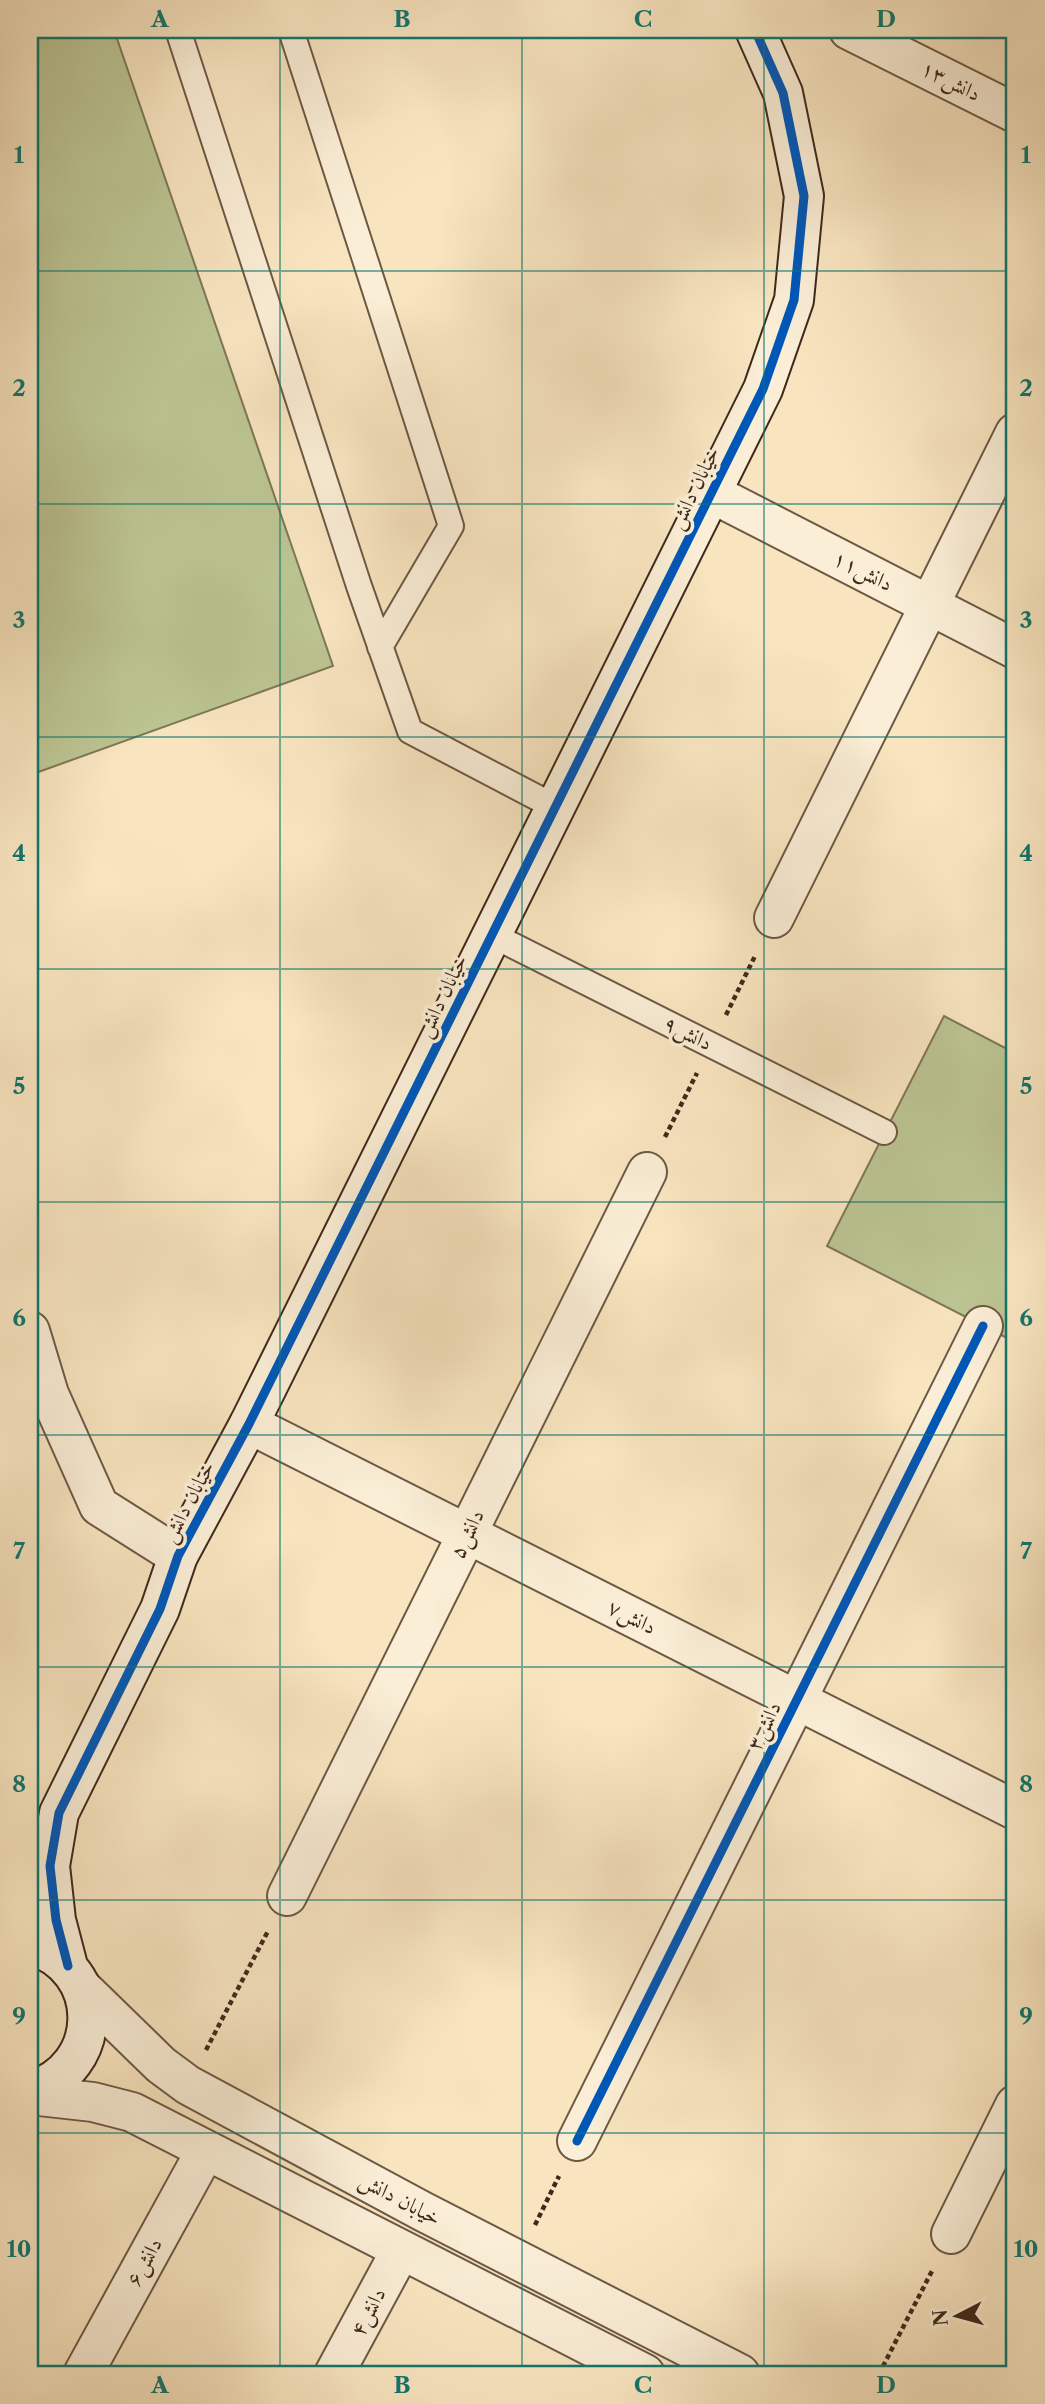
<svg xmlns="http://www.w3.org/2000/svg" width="1045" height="2404" viewBox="0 0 1045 2404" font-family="'Libre Caslon Text',Amiri,serif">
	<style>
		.green { fill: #bcc593; stroke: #7e7757; stroke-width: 2 }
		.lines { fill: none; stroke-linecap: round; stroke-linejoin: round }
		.lane-casing { stroke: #6e5844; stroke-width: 28 }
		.street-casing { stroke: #6e5844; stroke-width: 42 }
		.secondary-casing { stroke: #40291b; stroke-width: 42 }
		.path { stroke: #40291b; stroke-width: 4.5; stroke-dasharray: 5 3.5; stroke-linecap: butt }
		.lane { stroke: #faeed6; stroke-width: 24 }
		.street { stroke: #faeed6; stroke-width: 38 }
		.secondary { stroke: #faeed6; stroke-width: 38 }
		.cycleway-casing { stroke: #faeed6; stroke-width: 13 }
		.cycleway { stroke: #0057b8; stroke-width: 9 }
		.grid { fill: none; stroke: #0f766e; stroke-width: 2; stroke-opacity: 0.55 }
		.labels { text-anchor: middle; stroke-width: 7; stroke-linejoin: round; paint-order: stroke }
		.street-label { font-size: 21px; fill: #40291b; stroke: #faeed6 }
		.neatline { fill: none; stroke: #0f766e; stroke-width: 2.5 }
		.grid-label { font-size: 23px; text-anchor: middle; font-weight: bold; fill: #0f766e }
	</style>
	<rect width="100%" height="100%" fill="#f8e5c0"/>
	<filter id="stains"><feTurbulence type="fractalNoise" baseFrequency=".00286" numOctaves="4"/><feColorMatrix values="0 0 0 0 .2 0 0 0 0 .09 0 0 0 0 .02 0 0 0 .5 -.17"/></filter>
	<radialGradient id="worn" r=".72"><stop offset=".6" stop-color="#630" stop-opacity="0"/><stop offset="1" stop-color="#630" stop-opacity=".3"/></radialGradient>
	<path class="green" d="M30 30H114L333 666 30 775Z
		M944 1016 1015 1053V1342L827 1246Z"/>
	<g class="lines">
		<g class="lane-casing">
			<path id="lane" d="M178 30 359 586 410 731 555 807
				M291 30 451 526 380 647
				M492 935 884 1132"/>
		</g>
		<g class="street-casing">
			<path id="street" d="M849 30 1015 113
				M711 493 1015 649
				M774 918 1015 433
				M30 1331 49 1394 99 1506 178 1556
				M249 1424 1015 1810
				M287 1896 647 1172
				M83 1989 161 2065 188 2085 422 2211 740 2374
				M30 2095 93 2102 132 2112 645 2374
				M577 2141 983 1326
				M951 2234 1015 2105
				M83 2374 206 2150
				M334 2374 401 2250"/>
		</g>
		<g class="secondary-casing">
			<path id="secondary" d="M30 1945C107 1967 106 2069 30 2091
				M68 1966 56 1920 50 1866 59 1813 160 1609 178 1556 249 1424 763 389 794 300 804 196 783 93 755 30"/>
		</g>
		<path class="path" d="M726 1015 756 954
			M665 1137 697 1073
			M206 2050 268 1931
			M535 2225 559 2176
			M879 2374 933 2269"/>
		<use href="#lane" class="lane"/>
		<use href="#street" class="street"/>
		<use href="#secondary" class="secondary"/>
		<g class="cycleway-casing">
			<path id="cycleway" d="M68 1966 56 1920 50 1866 59 1813 160 1609 178 1556 249 1424 763 389 794 300 804 196 783 93 755 30
				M577 2141 983 1326"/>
		</g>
		<use href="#cycleway" class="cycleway"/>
	</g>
	<path class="grid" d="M280 30V2374M522 30V2374M764 30V2374M30 271H1015M30 504H1015M30 737H1015M30 969H1015M30 1202H1015M30 1435H1015M30 1667H1015M30 1900H1015M30 2133H1015"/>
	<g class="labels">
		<g class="street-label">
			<text transform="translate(951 81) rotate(27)" y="7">دانش۱۳</text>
			<text transform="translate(694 488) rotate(-64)" y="7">خیابان دانش</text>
			<text transform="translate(863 571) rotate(27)" y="7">دانش۱۱</text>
			<text transform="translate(442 996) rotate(-64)" y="7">خیابان دانش</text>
			<text transform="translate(688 1033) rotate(27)" y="7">دانش۹</text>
			<text transform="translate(188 1502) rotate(-62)" y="7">خیابان دانش</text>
			<text transform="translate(467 1534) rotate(-64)" y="7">دانش۵</text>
			<text transform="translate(632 1617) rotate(27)" y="7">دانش۷</text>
			<text transform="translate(764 1726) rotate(-64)" y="7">دانش۳</text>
			<text transform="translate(400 2199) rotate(28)" y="7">خیابان دانش</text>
			<text transform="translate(144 2262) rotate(-61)" y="7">دانش۶</text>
			<text transform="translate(368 2312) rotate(-62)" y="7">دانش۴</text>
		</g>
	</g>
	<rect width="1045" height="2404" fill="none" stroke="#f8e5c0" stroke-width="77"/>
	<g transform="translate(957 2316) rotate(264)" stroke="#faeed6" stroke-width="5" paint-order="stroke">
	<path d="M0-5L12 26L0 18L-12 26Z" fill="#40291b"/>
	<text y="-10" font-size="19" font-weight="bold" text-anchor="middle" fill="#40291b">N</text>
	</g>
	<rect x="38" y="38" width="968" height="2328" class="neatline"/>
	<g class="grid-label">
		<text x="160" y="27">A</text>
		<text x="402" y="27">B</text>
		<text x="643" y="27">C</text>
		<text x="886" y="27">D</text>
		<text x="19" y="163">1</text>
		<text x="1026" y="163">1</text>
		<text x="19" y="396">2</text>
		<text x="1026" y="396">2</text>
		<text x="19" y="628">3</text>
		<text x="1026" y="628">3</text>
		<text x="19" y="861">4</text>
		<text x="1026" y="861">4</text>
		<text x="19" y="1094">5</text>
		<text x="1026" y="1094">5</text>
		<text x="19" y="1326">6</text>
		<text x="1026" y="1326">6</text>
		<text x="19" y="1559">7</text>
		<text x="1026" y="1559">7</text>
		<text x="19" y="1792">8</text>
		<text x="1026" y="1792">8</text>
		<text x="19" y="2024">9</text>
		<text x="1026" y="2024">9</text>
		<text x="19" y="2257">10</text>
		<text x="1026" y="2257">10</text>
		<text x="160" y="2393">A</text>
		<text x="402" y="2393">B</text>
		<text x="643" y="2393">C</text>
		<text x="886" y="2393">D</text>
	</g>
	<rect width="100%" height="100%" filter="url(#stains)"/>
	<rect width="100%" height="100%" fill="url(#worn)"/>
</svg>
